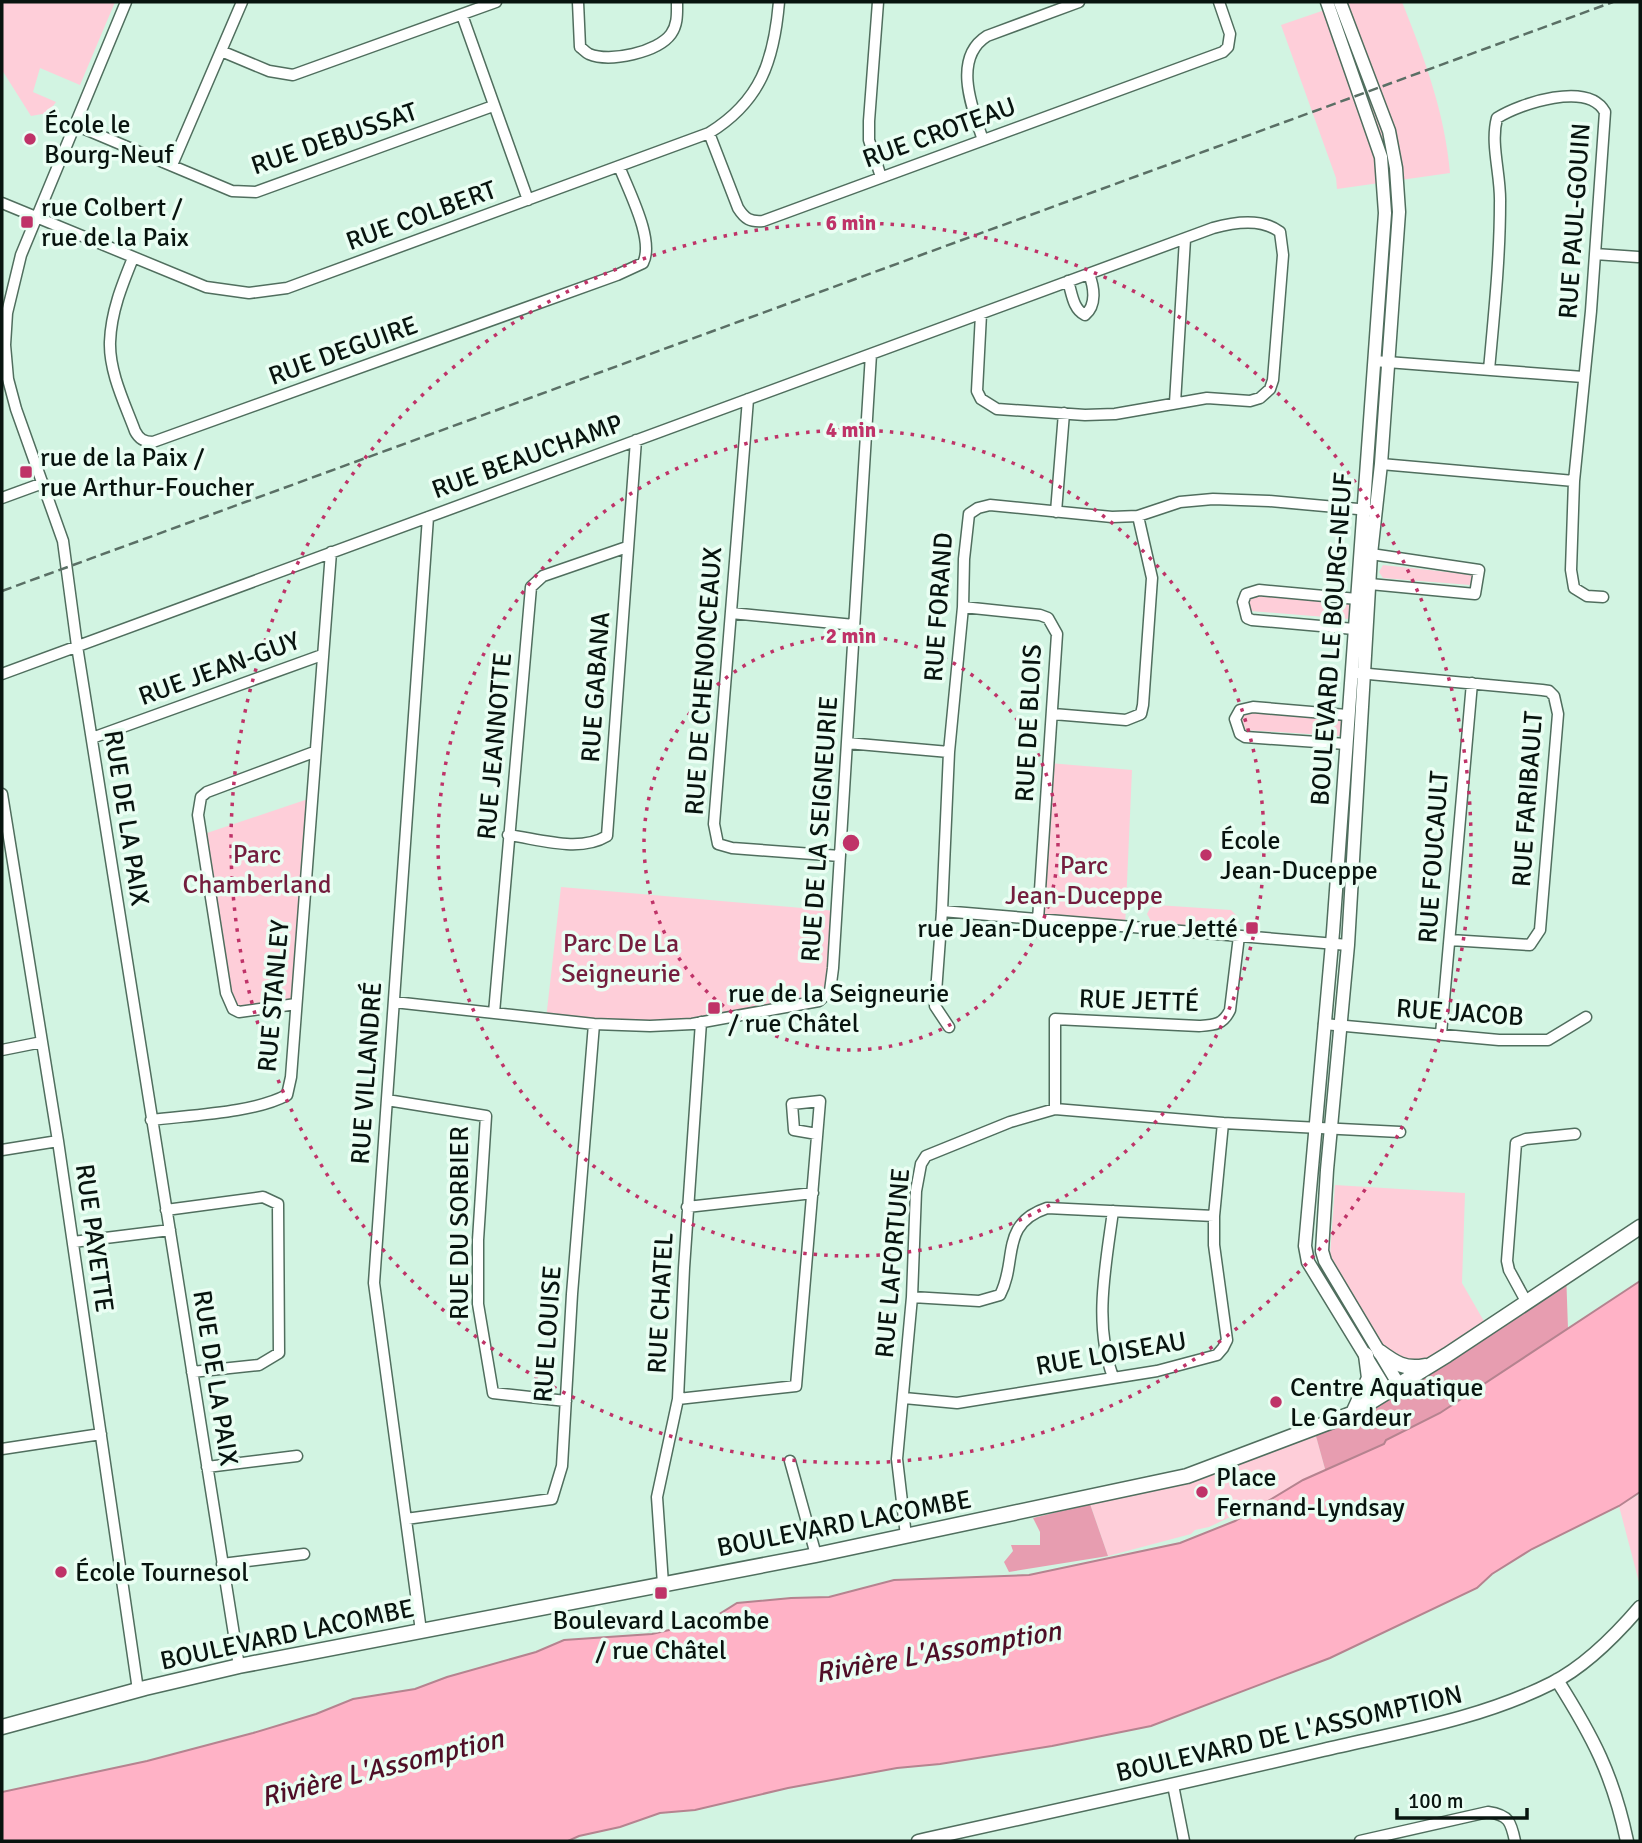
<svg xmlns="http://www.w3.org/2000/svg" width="1642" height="1843" viewBox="0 0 1642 1843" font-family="Signika,sans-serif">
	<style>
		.green { fill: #feced9 }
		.forest { fill: #e79db0 }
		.water { fill: #ffb2c6; stroke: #b5838f; stroke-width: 2 }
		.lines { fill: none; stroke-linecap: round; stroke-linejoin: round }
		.minor-casing { stroke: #506e5e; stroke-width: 13 }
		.tertiary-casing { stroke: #506e5e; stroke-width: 15 }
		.secondary-casing { stroke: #506e5e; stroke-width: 17 }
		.minor { stroke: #fff; stroke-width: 10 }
		.tertiary { stroke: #fff; stroke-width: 12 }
		.secondary { stroke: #fff; stroke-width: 14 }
		.rail { stroke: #5a6f65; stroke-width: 2.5; stroke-dasharray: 10 5; stroke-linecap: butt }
		.ring { fill: none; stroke: #bf3368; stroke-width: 3.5; stroke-dasharray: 3.5 7 }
		.poi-dot { fill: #bf3368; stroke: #eafef3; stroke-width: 2.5 }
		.labels { text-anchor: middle; stroke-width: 7; stroke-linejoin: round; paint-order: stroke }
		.poi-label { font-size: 26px; fill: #08140f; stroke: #eafef3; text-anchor: start }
		.street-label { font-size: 26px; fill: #08140f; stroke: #eafef3 }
		.park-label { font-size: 26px; fill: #741e3e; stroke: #eafef3 }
		.water-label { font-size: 28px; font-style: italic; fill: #4f0e27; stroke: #eafef3 }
		.centre { fill: #bf3368; stroke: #eafef3; stroke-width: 3.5 }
		.ring-label { font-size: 21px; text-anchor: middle; font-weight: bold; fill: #bf3368; stroke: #eafef3; stroke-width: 7; stroke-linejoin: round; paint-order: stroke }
	</style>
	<rect width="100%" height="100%" fill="#d2f4e2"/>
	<path class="green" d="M2 2H115L80 85 40 68 33 92 56 102 48 113 31 116 2 70Z
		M1348 2H1402C1424 57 1445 113 1450 173L1337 189 1336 178 1281 25Z
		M1383 565 1475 575V580L1470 585 1383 578 1379 572Z
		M1260 594 1348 602 1353 606 1350 619 1250 611 1247 605 1249 596Z
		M1248 710 1341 717 1345 723 1344 732 1339 736 1245 730 1240 725 1242 714Z
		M1049 763 1132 770 1125 927 1038 920Z
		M311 798 296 1004 233 1008 201 835Z
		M561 887 836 911 824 998 688 1025 546 1019Z
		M1157 905 1231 910 1237 916 1238 926 1229 929 1152 923 1147 914 1150 908Z
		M1335 1185 1465 1193 1462 1283 1485 1323 1438 1357 1409 1361 1382 1347 1330 1256Z
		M1314 1429 1327 1476 1280 1498 1258 1504 1209 1527 1195 1530 1191 1534 1108 1556 1088 1498 1187 1476Z
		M1640 1494V1586L1619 1506Z"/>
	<path class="forest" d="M1566 1271 1568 1329 1440 1413 1386 1440 1384 1444 1327 1476 1314 1429 1351 1414Z
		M1090 1504 1108 1556 1009 1572 1004 1562 1013 1551 1011 1545H1040V1532L1033 1518Z"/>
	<path class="water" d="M1640 1281V1492L1619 1506 1532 1549 1492 1574 1477 1588 1330 1658 1151 1726 1052 1746 940 1764 897 1768 788 1788 695 1810 660 1813 620 1827 579 1836 568 1841H2V1792L147 1761 253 1733 316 1714 353 1699 415 1689 447 1677 536 1652 564 1640 652 1634 717 1619 718 1615 737 1603 791 1598 829 1597 894 1580 1029 1575 1180 1543 1235 1521 1303 1480 1384 1444 1386 1440 1440 1413Z"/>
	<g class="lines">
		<g class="minor-casing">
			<path id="minor" d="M126 2 21 255 7 313 5 345 8 379 16 409 63 541 77 646 239 1666
				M578 2 580 47C583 49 585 52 589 54 610 63 658 52 671 34 678 24 677 13 677 2
				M878 2 869 121V140L881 177
				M462 15 528 200
				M221 51 269 71 293 75 496 2
				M75 125 232 191 256 192 493 106
				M709 133 738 208C745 219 750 222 763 221L1223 52 1228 47 1230 34 1219 2
				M983 140C972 108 952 58 987 36L1079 2
				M172 165 242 2
				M2 203 206 287 249 293 287 288 709 133C761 101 774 60 779 2
				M1595 254 1638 257
				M133 258C122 285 111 312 110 342 109 372 125 404 135 431 139 439 144 442 153 442L617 275 643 263C655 240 628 190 619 166
				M1068 281C1072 294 1073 309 1085 315 1097 305 1094 287 1089 274
				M1374 361 1583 377
				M1489 370C1494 314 1500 259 1500 203 1501 175 1490 144 1497 118 1521 103 1588 81 1605 112L1591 311 1574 481 1571 570 1574 588 1587 596 1603 597
				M748 399 714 824 718 844 732 848 840 856
				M1175 403 1185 239
				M1381 464 1574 481
				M2 498 43 483
				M1056 512 1064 413
				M1370 584 1475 594 1479 570 1371 554
				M963 607 1040 615 1048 618 1057 634 1038 920
				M731 613 854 625
				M1354 629 1252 620 1247 618 1243 602 1246 594 1259 590 1357 599
				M1358 673 1542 690 1549 691 1554 696 1558 714 1540 930 1530 945 1450 940
				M2 674 1213 228C1234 222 1262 218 1280 232L1283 255 1273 380 1270 389 1260 398 1250 401 1207 398 1115 414 1085 415 997 409 981 399 977 391 981 314
				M1053 714 1126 720 1141 714 1143 705 1152 578 1138 516
				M92 738 322 655
				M847 743 949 752
				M1346 744 1245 737 1240 734 1235 719 1240 710 1253 707 1347 715
				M2 794 58 1141 138 1690
				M508 835C539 839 579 853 607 836L636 440
				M942 911 1348 945
				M394 1002 594 1024 650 1026 692 1024 819 1001 830 991 833 968 871 354
				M296 1004 239 1012 233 1009 226 993 198 815 201 797 207 792 314 752
				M494 1013 531 587 543 576 627 547
				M1324 1024 1499 1040H1548L1586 1017
				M949 1027 935 1006 942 911 949 752 963 607 964 559 969 514 978 508 990 505 1112 517 1138 516 1180 502 1213 499 1269 501 1369 510
				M1441 1034 1472 683
				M2 1050 42 1042
				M387 1100 486 1116 478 1240V1304L493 1393 566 1401
				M1055 1109V1019L1199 1026C1214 1025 1223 1025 1230 1010L1239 936
				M151 1120C190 1115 254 1113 287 1095L291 1077 331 552
				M2 1150 58 1141
				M687 1207 813 1193
				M166 1210 263 1197 278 1204 279 1353 259 1365 192 1372
				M1113 1211C1106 1264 1093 1325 1113 1377
				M73 1242 170 1230
				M912 1297 979 1301 1000 1295C1018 1261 999 1224 1047 1208L1214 1216
				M1527 1303 1509 1270 1507 1261 1516 1143 1526 1139 1575 1134
				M904 1398 957 1403 1157 1371 1217 1355 1223 1348 1227 1340 1214 1245V1216L1223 1123
				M678 1399 796 1386 820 1101 792 1104 794 1130 817 1134
				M2 1449 101 1434
				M790 1461 816 1555
				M207 1467 297 1456
				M406 1519 552 1499 562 1466 572 1294 594 1024
				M906 1536 897 1459 912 1297 916 1191 921 1164 926 1156 1010 1122 1055 1109 1223 1123 1400 1132
				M222 1564 304 1554
				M663 1584 657 1497 678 1399 684 1268 701 1022
				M421 1631 374 1283 428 517
				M1173 1785 1184 1841
				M1360 1841 1488 1812C1509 1815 1511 1822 1515 1841"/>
		</g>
		<g class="tertiary-casing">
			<path id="tertiary" d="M1327 2 1381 157 1385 213 1333 932 1305 1246 1308 1262 1387 1391
				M1340 2 1389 131 1396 168 1399 212 1381 464 1371 554 1348 945 1327 1170 1322 1251 1325 1261 1399 1385
				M1557 1680C1593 1737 1613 1775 1627 1841
				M918 1841C1053 1811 1188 1782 1323 1750 1400 1732 1481 1719 1552 1683 1586 1666 1616 1635 1640 1607"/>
		</g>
		<g class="secondary-casing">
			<path id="secondary" d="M1380 1352C1395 1363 1405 1370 1425 1366
				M1354 1411 1369 1378 1366 1355
				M2 1727 145 1688 239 1666 816 1555 1187 1476 1351 1414 1447 1355 1640 1227"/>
		</g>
		<use href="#minor" class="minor"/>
		<use href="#tertiary" class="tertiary"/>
		<use href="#secondary" class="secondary"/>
		<path class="rail" d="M2 591 1613 2"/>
	</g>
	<g class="ring">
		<circle cx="851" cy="843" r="207"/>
		<circle cx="851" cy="843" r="413"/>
		<circle cx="851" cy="843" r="620"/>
	</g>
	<g class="poi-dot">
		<circle cx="30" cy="139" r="7"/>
		<rect x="20" y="215" width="14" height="14" rx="3.5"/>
		<rect x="19" y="465" width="14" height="14" rx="3.5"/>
		<circle cx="1206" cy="855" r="7"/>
		<rect x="1245" y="921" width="14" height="14" rx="3.5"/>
		<rect x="707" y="1001" width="14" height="14" rx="3.5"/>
		<circle cx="1276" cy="1402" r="7"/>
		<circle cx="1202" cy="1492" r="7"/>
		<circle cx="61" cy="1572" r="7"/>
		<rect x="654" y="1586" width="14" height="14" rx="3.5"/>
	</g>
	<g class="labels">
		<g class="poi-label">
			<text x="44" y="133">École le<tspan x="44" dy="30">Bourg-Neuf</tspan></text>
			<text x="41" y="216">rue Colbert /<tspan x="41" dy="30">rue de la Paix</tspan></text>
			<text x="40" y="466">rue de la Paix /<tspan x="40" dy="30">rue Arthur-Foucher</tspan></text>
			<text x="1220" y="849">École<tspan x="1220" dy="30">Jean-Duceppe</tspan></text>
			<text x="1238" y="937" text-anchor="end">rue Jean-Duceppe / rue Jetté</text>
			<text x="728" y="1002">rue de la Seigneurie<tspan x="728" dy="30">/ rue Châtel</tspan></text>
			<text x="1290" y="1396">Centre Aquatique<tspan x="1290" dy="30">Le Gardeur</tspan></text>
			<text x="1216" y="1486">Place<tspan x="1216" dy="30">Fernand-Lyndsay</tspan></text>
			<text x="75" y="1581">École Tournesol</text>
			<text x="661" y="1629" text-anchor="middle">Boulevard Lacombe<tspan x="661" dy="30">/ rue Châtel</tspan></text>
		</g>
		<g class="street-label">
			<text transform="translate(939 132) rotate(-20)" y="9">RUE CROTEAU</text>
			<text transform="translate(334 138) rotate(-19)" y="9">RUE DEBUSSAT</text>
			<text transform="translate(421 215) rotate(-20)" y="9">RUE COLBERT</text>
			<text transform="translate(1574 221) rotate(-86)" y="9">RUE PAUL-GOUIN</text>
			<text transform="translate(343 350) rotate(-20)" y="9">RUE DEGUIRE</text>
			<text transform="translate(527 456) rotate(-20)" y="9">RUE BEAUCHAMP</text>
			<text transform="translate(938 607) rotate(-86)" y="9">RUE FORAND</text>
			<text transform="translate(1331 639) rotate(-86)" y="9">BOULEVARD LE BOURG-NEUF</text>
			<text transform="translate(219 668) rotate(-20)" y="9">RUE JEAN-GUY</text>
			<text transform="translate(703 681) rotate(-86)" y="9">RUE DE CHENONCEAUX</text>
			<text transform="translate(595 687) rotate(-86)" y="9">RUE GABANA</text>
			<text transform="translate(1028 723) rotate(-87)" y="9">RUE DE BLOIS</text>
			<text transform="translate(494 746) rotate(-85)" y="9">RUE JEANNOTTE</text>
			<text transform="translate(1527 799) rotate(-86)" y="9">RUE FARIBAULT</text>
			<text transform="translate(127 818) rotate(81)" y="9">RUE DE LA PAIX</text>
			<text transform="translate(819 829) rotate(-86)" y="9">RUE DE LA SEIGNEURIE</text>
			<text transform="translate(1433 857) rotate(-86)" y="9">RUE FOUCAULT</text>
			<text transform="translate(273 996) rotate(-85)" y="9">RUE STANLEY</text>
			<text transform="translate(1139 1000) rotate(2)" y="9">RUE JETTÉ</text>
			<text transform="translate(1460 1012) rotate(4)" y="9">RUE JACOB</text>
			<text transform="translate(366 1073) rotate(-86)" y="9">RUE VILLANDRÉ</text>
			<text transform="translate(459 1223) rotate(-90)" y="9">RUE DU SORBIER</text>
			<text transform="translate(95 1238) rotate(82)" y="9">RUE PAYETTE</text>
			<text transform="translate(892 1263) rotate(-85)" y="9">RUE LAFORTUNE</text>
			<text transform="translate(660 1303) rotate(-87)" y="9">RUE CHATEL</text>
			<text transform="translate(547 1334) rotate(-86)" y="9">RUE LOUISE</text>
			<text transform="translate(1111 1353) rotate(-10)" y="9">RUE LOISEAU</text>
			<text transform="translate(216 1378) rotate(81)" y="9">RUE DE LA PAIX</text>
			<text transform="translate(844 1523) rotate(-11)" y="9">BOULEVARD LACOMBE</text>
			<text transform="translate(287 1634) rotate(-12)" y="9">BOULEVARD LACOMBE</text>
			<text transform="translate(1289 1733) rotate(-13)" y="9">BOULEVARD DE L'ASSOMPTION</text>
		</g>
		<g class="park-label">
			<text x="257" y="863">Parc<tspan x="257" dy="30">Chamberland</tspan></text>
			<text x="1084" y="874">Parc<tspan x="1084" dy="30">Jean-Duceppe</tspan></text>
			<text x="621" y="952">Parc De La<tspan x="621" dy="30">Seigneurie</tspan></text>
		</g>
		<g class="water-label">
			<text transform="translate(938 1651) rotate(-10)" y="10">Rivière L'Assomption</text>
			<text transform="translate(382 1767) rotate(-14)" y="10">Rivière L'Assomption</text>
		</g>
	</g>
	<circle cx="851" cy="843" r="10" class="centre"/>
	<g class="ring-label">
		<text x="851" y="230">6 min</text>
		<text x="851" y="437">4 min</text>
		<text x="851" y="643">2 min</text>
	</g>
	<rect width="1642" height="1843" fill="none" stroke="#08140f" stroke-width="7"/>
	<path d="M1397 1808v10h130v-10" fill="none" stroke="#08140f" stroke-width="3.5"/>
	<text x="1408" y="1808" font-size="21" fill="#08140f" stroke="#eafef3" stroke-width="5" paint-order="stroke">100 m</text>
</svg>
